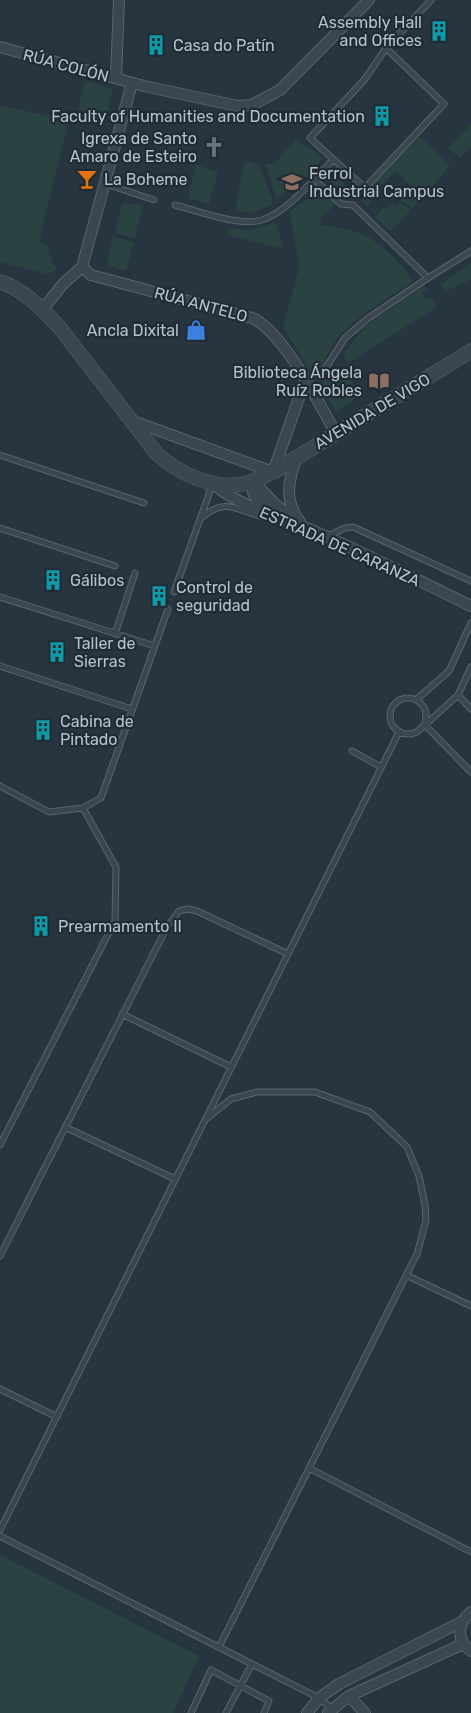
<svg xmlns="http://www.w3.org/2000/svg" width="471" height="1713" viewBox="0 0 471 1713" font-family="Rubik,sans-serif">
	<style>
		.green { fill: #2a4342 }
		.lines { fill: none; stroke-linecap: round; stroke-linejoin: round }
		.service-casing { stroke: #59646d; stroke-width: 7 }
		.minor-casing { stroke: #59646d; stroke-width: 12 }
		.tertiary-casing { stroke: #59646d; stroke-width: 15 }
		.service { stroke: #3c4650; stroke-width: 5 }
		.minor { stroke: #3c4650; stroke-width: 10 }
		.tertiary { stroke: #3c4650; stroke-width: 14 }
		.labels { text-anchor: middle; stroke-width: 4.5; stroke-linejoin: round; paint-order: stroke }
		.poi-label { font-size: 16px; fill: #b8c1ca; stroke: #202c35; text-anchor: start }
		.street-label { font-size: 16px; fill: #b8c1ca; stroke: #202c35 }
	</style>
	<rect width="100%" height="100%" fill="#273540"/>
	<path class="green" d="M85 81 113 89 104 125 76 117Z
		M0 105 69 121 39 242 48 246 52 262 57 270 48 274 0 262Z
		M471 124V147L460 158 448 148Z
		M420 136 450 166 413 208 400 200 412 187 396 171 378 188 376 186 369 192 371 195 369 198 372 202 367 207 362 200 364 192Z
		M296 139 324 158 303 180 276 199 266 164H274Z
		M247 161 260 166 273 203C262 210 250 217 237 210L236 205 244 165Z
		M197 165 218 172 209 204 188 198 195 167Z
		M335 180 341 181 350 189 321 218 320 225C358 230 372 234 399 263 405 269 410 273 412 282 389 298 356 316 338 338 328 350 324 366 314 378L283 327 299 268 290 211Z
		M124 203 143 205 135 238 115 233 121 206Z
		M393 203 397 206 401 203 411 210 391 231 374 217 384 207 386 209Z
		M275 221 284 249 227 235 228 227C245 232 261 230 275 221Z
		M113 237 134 242 126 271 109 266 107 262Z
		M471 264V279L446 291 440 285Z
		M424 286 428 290 422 293 426 300 431 297 437 307 348 363 343 355 364 327Z
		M339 369 344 370 360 395 336 412 319 385Z
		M0 1555 199 1656 173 1713H0Z"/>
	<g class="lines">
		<g class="service-casing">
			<path id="service" d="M386 48 444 104 365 188 310 138 365 79 386 48 431 0
				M313 178 341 204 353 205 428 278 471 251
				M106 184 154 200
				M175 205C198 211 239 227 262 220 288 212 314 178 333 160
				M321 375 345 338 367 319 428 278
				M0 455 144 503
				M201 518C227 496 236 511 264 517
				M0 528 115 566
				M328 536 345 528 353 527 471 581
				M174 592 209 494 211 484
				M0 597 155 646
				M115 634 135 573
				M0 666 132 709
				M471 667 458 695 425 725 471 772
				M458 695 471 709
				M390 716a18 18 0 1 1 36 0a18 18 0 1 1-36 0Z
				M417 699 449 671 471 623
				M352 751 381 767
				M0 786 49 812 83 808
				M122 1014 231 1067
				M206 1119 231 1099 257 1092H315L370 1112 407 1147 419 1176 425 1205 426 1220 417 1254 219 1647
				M65 1127 175 1179
				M0 1145 115 921 116 867 83 808 101 798 168 609
				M0 1256 167 927 179 911 189 909 197 911 288 954
				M406 1275 471 1306
				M0 1389 57 1417
				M309 1468 471 1552
				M0 1530 399 732
				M0 1536 319 1698 331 1708
				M191 1713 211 1670 269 1701 264 1713
				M226 1713 252 1664"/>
		</g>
		<g class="minor-casing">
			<path id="minor" d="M0 47 144 86 238 106 252 105 280 90 369 0
				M116 78 119 0
				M82 267 91 275 255 319C288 340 316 399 336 433
				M43 309 63 284 82 267 132 83
				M130 420 273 472 305 381
				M297 457C288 480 284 501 300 522
				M253 481 275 504 295 520
				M253 481C249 495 259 501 268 511
				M213 484C241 507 276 516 309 529 364 552 417 580 471 606
				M471 1612C457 1623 456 1640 471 1651
				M349 1696 365 1713
				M307 1713 319 1698 339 1684 461 1622
				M328 1713 349 1696 463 1644"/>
		</g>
		<g class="tertiary-casing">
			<path id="tertiary" d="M0 282C24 289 44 311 60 328L157 454C178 473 213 490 243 484 254 482 264 476 273 472L471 351"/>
		</g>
		<use href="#service" class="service"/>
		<use href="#minor" class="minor"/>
		<use href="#tertiary" class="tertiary"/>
	</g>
	<defs>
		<g id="building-bare" transform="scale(1.62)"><path d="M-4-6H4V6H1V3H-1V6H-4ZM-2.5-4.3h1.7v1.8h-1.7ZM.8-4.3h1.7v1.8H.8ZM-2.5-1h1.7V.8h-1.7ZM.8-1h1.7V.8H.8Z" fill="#0f9aa8" stroke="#202c35" stroke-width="2.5" paint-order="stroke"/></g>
		<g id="church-bare" transform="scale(1.62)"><path d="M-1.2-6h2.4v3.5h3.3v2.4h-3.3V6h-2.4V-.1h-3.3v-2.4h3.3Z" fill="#6b7280" stroke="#202c35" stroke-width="2.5" paint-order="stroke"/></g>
		<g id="bar-bare" transform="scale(1.62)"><path d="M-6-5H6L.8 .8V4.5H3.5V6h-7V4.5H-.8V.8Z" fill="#e8710a" stroke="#202c35" stroke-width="2.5" paint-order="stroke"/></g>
		<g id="university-bare" transform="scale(1.62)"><path d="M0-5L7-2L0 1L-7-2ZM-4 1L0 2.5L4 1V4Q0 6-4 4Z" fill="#8d6e63" stroke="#202c35" stroke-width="2.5" paint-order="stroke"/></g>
		<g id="shop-bare" transform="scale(1.62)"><path d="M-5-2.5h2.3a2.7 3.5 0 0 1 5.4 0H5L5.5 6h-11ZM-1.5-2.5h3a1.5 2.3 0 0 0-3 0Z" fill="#3f7fe0" stroke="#202c35" stroke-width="2.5" paint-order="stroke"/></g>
		<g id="library-bare" transform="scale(1.62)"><path d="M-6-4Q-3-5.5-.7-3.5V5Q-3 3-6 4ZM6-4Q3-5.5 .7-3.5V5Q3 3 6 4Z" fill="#8d6e63" stroke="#202c35" stroke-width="2.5" paint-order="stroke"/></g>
	</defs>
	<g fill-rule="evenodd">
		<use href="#building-bare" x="439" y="31"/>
		<use href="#building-bare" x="156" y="45"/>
		<use href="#building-bare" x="382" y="116"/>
		<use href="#church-bare" x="214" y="147"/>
		<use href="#bar-bare" x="87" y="179"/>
		<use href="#university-bare" x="292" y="182"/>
		<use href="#shop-bare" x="196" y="330"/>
		<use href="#library-bare" x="379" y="381"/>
		<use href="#building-bare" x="53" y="580"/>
		<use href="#building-bare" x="159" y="596"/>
		<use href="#building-bare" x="57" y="652"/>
		<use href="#building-bare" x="43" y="730"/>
		<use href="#building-bare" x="41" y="926"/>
	</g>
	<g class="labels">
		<g class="poi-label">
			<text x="422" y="28" text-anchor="end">Assembly Hall<tspan x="422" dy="18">and Offices</tspan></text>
			<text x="173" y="51">Casa do Patín</text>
			<text x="365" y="122" text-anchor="end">Faculty of Humanities and Documentation</text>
			<text x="197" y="144" text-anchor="end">Igrexa de Santo<tspan x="197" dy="18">Amaro de Esteiro</tspan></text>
			<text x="309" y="179">Ferrol<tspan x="309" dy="18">Industrial Campus</tspan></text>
			<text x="104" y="185">La Boheme</text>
			<text x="179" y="336" text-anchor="end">Ancla Dixital</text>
			<text x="362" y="378" text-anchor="end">Biblioteca Ángela<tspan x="362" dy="18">Ruíz Robles</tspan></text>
			<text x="70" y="586">Gálibos</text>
			<text x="176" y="593">Control de<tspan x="176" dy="18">seguridad</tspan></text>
			<text x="74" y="649">Taller de<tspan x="74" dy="18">Sierras</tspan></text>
			<text x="60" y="727">Cabina de<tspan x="60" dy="18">Pintado</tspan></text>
			<text x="58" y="932">Prearmamento II</text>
		</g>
		<g class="street-label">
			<text transform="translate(66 65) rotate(15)" y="6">RÚA COLÓN</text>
			<text transform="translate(201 304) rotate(15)" y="6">RÚA ANTELO</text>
			<text transform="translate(372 411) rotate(-31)" y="6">AVENIDA DE VIGO</text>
			<text transform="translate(340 546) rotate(24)" y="6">ESTRADA DE CARANZA</text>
		</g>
	</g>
</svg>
